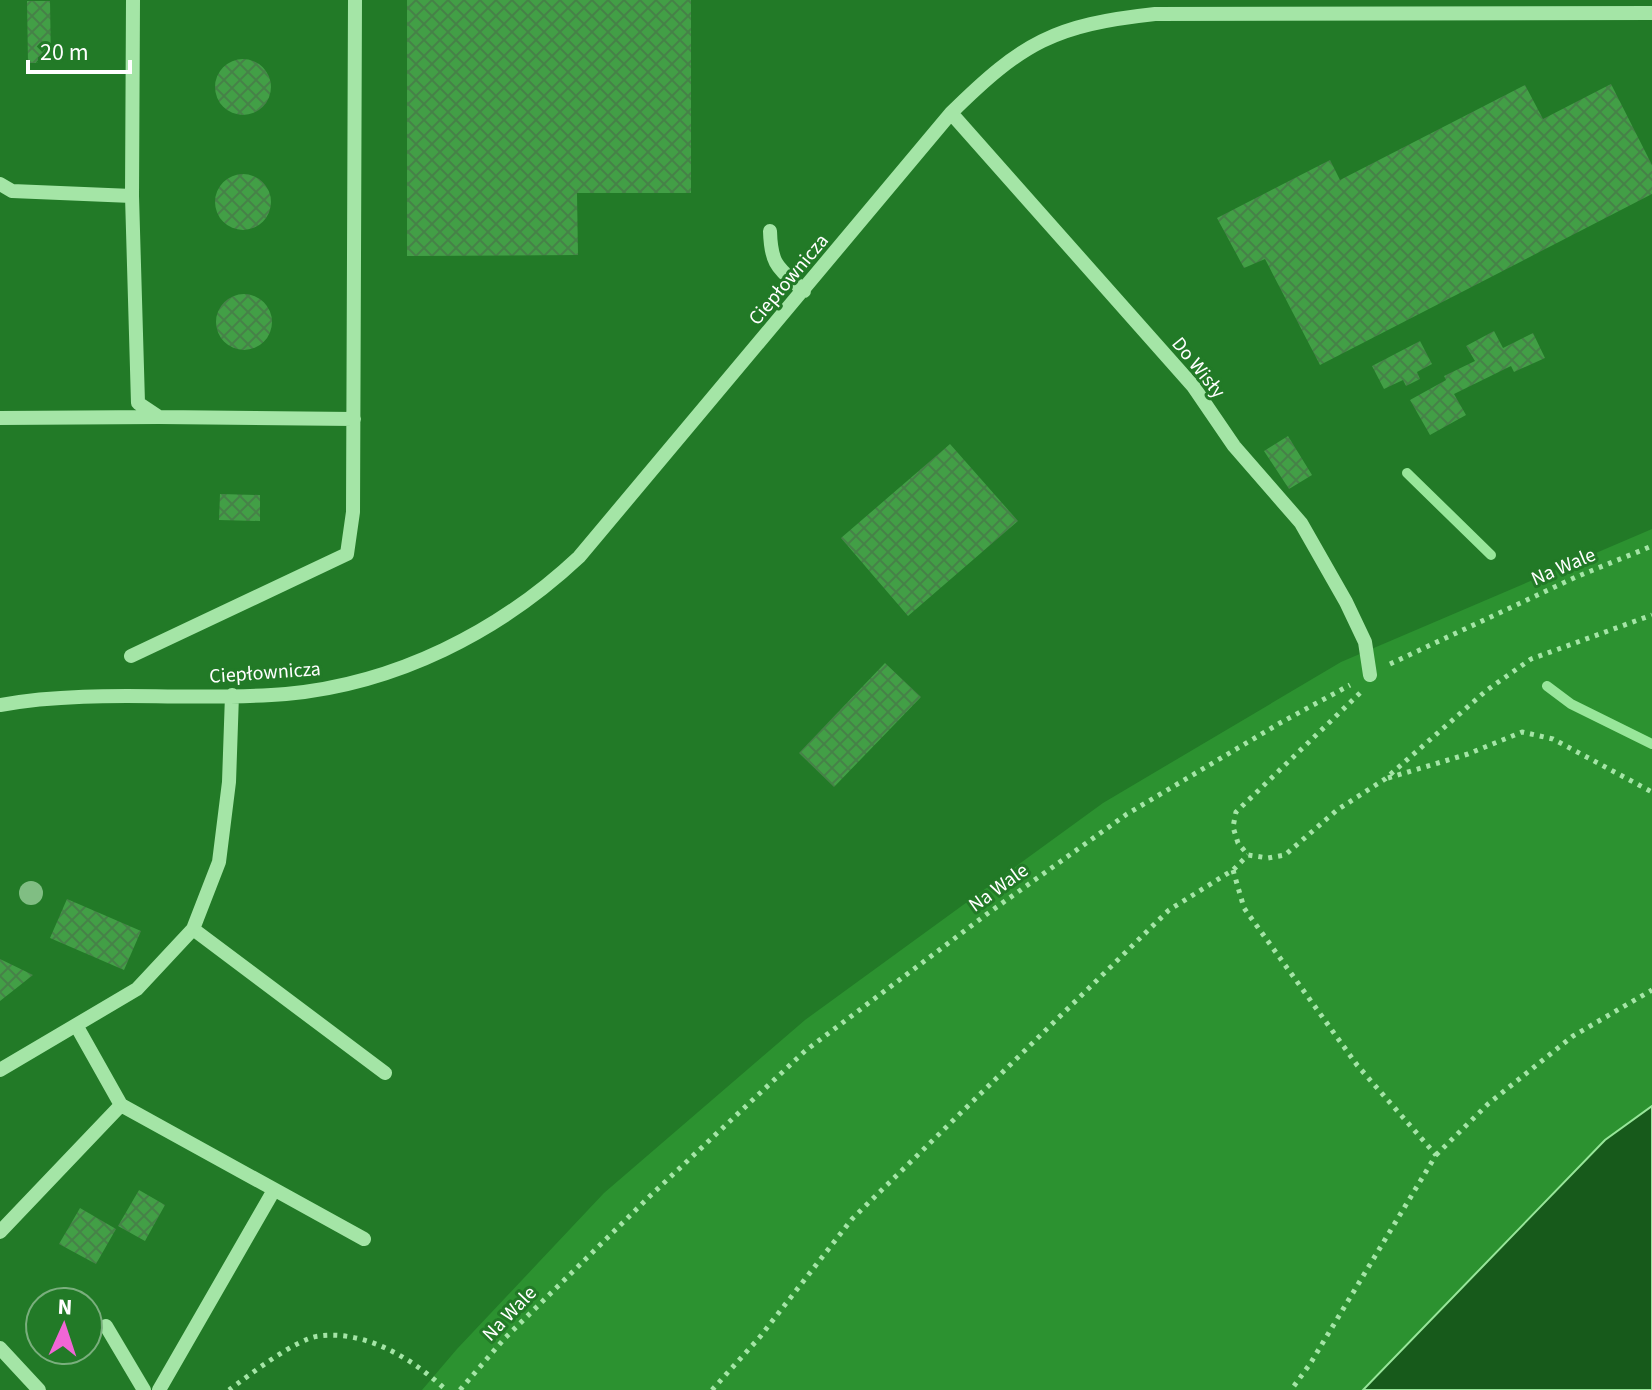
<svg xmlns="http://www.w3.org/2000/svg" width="1652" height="1390" viewBox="0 0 1652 1390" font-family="'Source Sans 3',sans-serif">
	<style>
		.grass { fill: #2c9230 }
		.water { fill: #175a1b; stroke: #98e69a; stroke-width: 2 }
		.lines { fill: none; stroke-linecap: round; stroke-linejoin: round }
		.stream { stroke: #98e69a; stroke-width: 10 }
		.building { fill: url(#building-cross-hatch) }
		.path { stroke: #a4e5a6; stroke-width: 5; stroke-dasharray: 4 6; stroke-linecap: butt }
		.minor { stroke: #a4e5a6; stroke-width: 14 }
		.tree { fill: #80be83 }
		.labels { text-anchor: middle; stroke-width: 6; stroke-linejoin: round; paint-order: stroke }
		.street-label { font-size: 20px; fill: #fff; stroke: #227a27 }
	</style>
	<defs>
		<pattern id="building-cross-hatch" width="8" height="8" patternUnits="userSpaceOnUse" patternTransform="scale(2)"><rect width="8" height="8" fill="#429f46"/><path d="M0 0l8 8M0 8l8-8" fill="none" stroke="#468248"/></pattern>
	</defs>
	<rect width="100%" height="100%" fill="#227a27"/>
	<path class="grass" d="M1652 529V1106L1605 1140 1363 1390H422L457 1349 604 1193 805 1020 1103 803 1341 662Z"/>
	<path class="water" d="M1652 1106V1390H1363L1605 1140Z"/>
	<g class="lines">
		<path class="stream" d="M1407 473 1491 555
			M1547 686 1571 704 1652 744"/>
	</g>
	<path class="building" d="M407 0H691V193H577L578 255 407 256Z
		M27 1H50L51 63H28Z
		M215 87a28 28 0 1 1 56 0a28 28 0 1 1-56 0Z
		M1611 84 1652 165V194L1320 365 1265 259 1244 268 1217 218 1330 160 1340 180 1525 85 1543 119Z
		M215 202a28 28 0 1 1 56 0a28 28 0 1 1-56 0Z
		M216 322a28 28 0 1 1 56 0a28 28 0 1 1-56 0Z
		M1494 331 1503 348 1533 333 1545 358 1514 372 1511 366 1454 394 1466 415 1430 435 1410 400 1446 380 1444 376 1475 361 1466 346Z
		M1420 341 1432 364 1417 372 1420 379 1406 386 1403 380 1384 389 1372 366Z
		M1288 436 1312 475 1289 489 1264 451Z
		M950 444 1018 521 908 616 841 538Z
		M220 494 260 495V521L219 520Z
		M885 663 921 697 834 787 799 753Z
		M67 899 141 931 124 970 50 938Z
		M0 959 33 975 0 1001Z
		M139 1190 165 1205 145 1241 118 1226Z
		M80 1208 116 1229 96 1264 59 1244Z"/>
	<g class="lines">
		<path class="path" d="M1390 664 1576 577 1652 546
			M1360 693 1236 812 1233 827 1238 843 1248 855 1268 858 1285 855 1337 810 1385 779 1487 690 1531 659 1652 615
			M1388 778 1468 754 1522 732 1553 739 1652 792
			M1233 870 1244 908 1357 1065 1436 1155 1310 1364 1291 1390
			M1436 1155 1488 1104 1573 1036 1652 990
			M229 1390C248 1376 297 1338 319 1336 366 1330 413 1359 446 1390
			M460 1390 504 1339 651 1195 805 1051 987 914 1127 814 1280 723 1350 685
			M712 1390 759 1338 852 1219 1169 910 1233 870 1248 855"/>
		<path class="minor" d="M951 113 1193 386 1234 446 1301 523 1346 602 1365 642 1370 675
			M0 184 12 191 132 196 133 0
			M132 196 138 403 159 417 354 419
			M770 231C771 267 779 268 804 291
			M0 418 158 417
			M131 656 347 554 353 512 355 0
			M0 705C94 688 192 702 286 694 396 684 499 632 579 557L951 113C1023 42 1054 25 1155 14L1652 13
			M193 929 385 1073
			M0 1070 137 989 193 929 219 862 229 782 232 695
			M121 1105 364 1239
			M0 1232 121 1105 76 1025
			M106 1326 144 1390
			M0 1348 39 1390
			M159 1390 274 1190"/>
	</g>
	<circle class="tree" cx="31" cy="893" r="12"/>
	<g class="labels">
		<g class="street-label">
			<text transform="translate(788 279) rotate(-50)" y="7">Ciepłownicza</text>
			<text transform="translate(1199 367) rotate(51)" y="7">Do Wisły</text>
			<text transform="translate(1563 566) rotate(-23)" y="7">Na Wale</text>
			<text transform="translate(265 672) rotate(-4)" y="7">Ciepłownicza</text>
			<text transform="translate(998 887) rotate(-36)" y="7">Na Wale</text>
			<text transform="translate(509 1313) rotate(-46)" y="7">Na Wale</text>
		</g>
	</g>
	<g transform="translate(64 1326) rotate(3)"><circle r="38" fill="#227a27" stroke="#7aaf7d" stroke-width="2"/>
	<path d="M0-6L14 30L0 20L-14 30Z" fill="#f166d5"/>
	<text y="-12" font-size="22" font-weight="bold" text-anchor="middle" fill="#ffffff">N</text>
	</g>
	<path d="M28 60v12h102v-12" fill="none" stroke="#ffffff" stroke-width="4"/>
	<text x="40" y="60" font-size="24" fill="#ffffff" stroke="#227a27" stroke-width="6" paint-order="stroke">20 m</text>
</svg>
